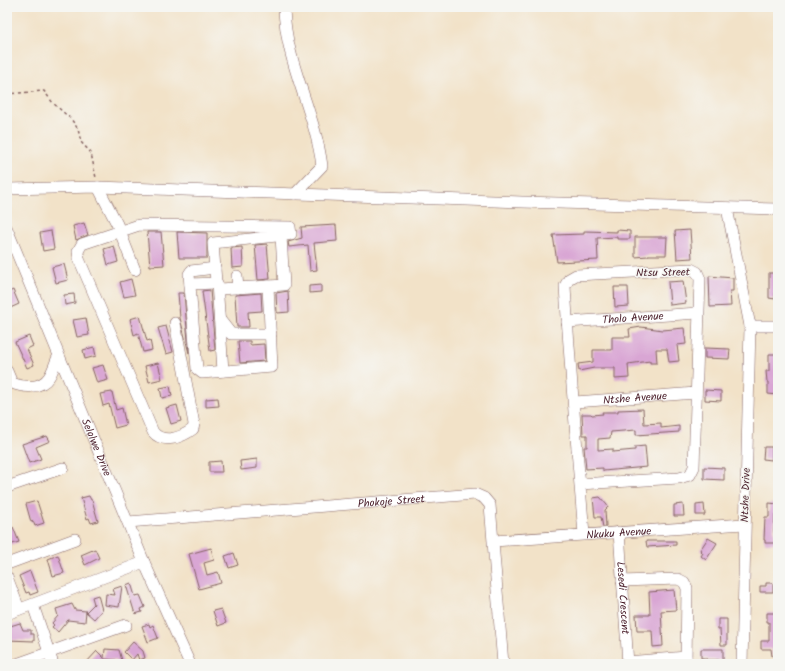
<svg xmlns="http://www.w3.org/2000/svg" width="785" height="671" viewBox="0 0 785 671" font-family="Kalam,sans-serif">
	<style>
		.building { fill: #d9a6d4 }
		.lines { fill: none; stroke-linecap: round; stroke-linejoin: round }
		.minor-casing { stroke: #856362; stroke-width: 12 }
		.path { stroke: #856362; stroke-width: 1.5; stroke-dasharray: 3 3; stroke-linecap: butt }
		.minor { stroke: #fff; stroke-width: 11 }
		.labels { text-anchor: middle; stroke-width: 3; stroke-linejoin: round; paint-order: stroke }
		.street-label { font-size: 11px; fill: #4a1f2b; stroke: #f6f6f2 }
	</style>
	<rect width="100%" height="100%" fill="#f6f6f2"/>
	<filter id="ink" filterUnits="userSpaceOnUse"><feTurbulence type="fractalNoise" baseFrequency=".025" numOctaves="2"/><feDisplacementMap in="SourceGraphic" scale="8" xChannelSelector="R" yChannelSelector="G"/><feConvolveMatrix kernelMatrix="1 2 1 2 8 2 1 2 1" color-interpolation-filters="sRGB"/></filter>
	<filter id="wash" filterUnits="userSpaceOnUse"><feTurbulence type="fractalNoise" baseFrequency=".012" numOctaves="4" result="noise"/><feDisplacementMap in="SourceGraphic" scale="16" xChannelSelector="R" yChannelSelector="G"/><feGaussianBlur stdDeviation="0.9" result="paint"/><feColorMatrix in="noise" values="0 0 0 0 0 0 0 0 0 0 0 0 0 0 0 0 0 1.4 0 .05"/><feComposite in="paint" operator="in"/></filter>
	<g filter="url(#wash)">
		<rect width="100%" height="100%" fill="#f2e2c8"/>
		<g id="blocks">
			<path class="building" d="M84 223 88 235 76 240 73 226Z
				M336 225 337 241 314 243 317 270 310 271 308 245 289 247 288 242 302 238 301 227Z
				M617 230 630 231V239H617V237L597 238 598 260 557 262 553 235 584 234V231L617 232Z
				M690 230 692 258 677 259 675 231Z
				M51 231 54 249 43 251 40 233Z
				M147 232H161L164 265 150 266Z
				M177 232 207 233V258H179Z
				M635 237H667L666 255H648V256L635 257Z
				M267 244 270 279 258 280 255 245Z
				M114 246 118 262 108 265 104 249Z
				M242 247 243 267 232 268 231 248Z
				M64 264 68 280 56 283 52 267Z
				M769 273H776L775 299 769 298Z
				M709 276 733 278V291H730L731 306 710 307Z
				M131 279 135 295 124 297 120 282Z
				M683 281 686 303 670 305 668 282Z
				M321 285V292L309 293V286Z
				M614 287H628L629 306 615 307Z
				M13 290 19 304 8 309 7 293Z
				M210 290 215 350 210 351 202 291Z
				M288 291 289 312 277 313 276 293Z
				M178 293H184L189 353 180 318Z
				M261 293 262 311 248 312 249 327H237L235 295Z
				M74 294 75 303 65 305 64 295Z
				M140 316 147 341 150 340 152 350 143 352 138 333 134 335 130 319Z
				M86 318 89 335 77 337 73 320Z
				M166 326 173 352 166 354 158 328Z
				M641 327 663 330 684 328 686 344 677 345 679 361 669 362 667 349H656L657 363H650V361L628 364 629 378 615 379V368H594L579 371 578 364 593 362V350H612V337H630L629 329Z
				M29 336 33 346 27 349 34 365 27 368 15 342Z
				M238 341H250V345L264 344 265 361 240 363Z
				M94 347 96 356 85 359 83 350Z
				M705 348 730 349 729 359 705 358Z
				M769 354H778V395L768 394V382H767L766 371H769Z
				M158 363 162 379 149 382 145 366Z
				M103 365 108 380 97 383 92 368Z
				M170 386 172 396 162 398 160 388Z
				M705 390 721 391V401L705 400Z
				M112 392 116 410 122 408 126 425 115 428 109 404 103 406 100 394Z
				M218 398 219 406 206 407V399Z
				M177 405 181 421 171 424 166 408Z
				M643 409 644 424 661 423V428L679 426V432L636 435V430L611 432 610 438 598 439V450L613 449V452L635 450V447L645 446 647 467 603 471V468L586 469 584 447H587V435H583L582 414H591L592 415 603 414 602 412H618V410Z
				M47 436 50 441 36 447 41 459 29 463 22 444Z
				M764 447H772V460L763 459Z
				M257 459V468L241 470 240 461Z
				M221 461 222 472H209V462Z
				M704 467 724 468V480L704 479Z
				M89 496 91 500H92L98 521 91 523 89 518 87 519 81 498Z
				M600 497 607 505 608 507 605 510 606 526 603 527 601 517H595L593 498Z
				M37 501 44 523 35 526 33 521 31 522 26 504Z
				M769 503 778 504V514H775L774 531 775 536H778V543H765V540H764L765 517H769Z
				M683 504 684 516H674V505Z
				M704 504 705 515H696V505Z
				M13 527 19 542 9 545 7 529Z
				M708 538 717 543 706 560 701 556 703 553 700 550Z
				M646 541H676V545L647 547Z
				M211 548 214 560 204 563 207 575 218 572 221 583 199 589 189 554Z
				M95 549 99 558 85 565 81 555Z
				M234 553 238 565 229 568 225 556Z
				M58 555 64 573 53 576 48 559Z
				M30 571 38 592 30 595 29 592 26 593 19 576Z
				M131 583 135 596 140 595 145 607 141 609 142 612 135 614 126 585Z
				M766 583H773V592H760V586H766Z
				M122 586 119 607 105 605 106 594 115 595 113 589Z
				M674 590 676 610 661 611 663 646 653 647 652 631H637L636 615H650L649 592Z
				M98 595 102 610 94 619 86 612 94 604 92 597Z
				M72 604 75 610 86 611 85 622 68 620 58 632 52 627 54 625 52 623 58 616 56 609Z
				M221 609 226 623 218 626 213 611Z
				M767 613H778V656H772L771 649H761V641H769V622H767Z
				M718 619H727V645H721L720 629H718Z
				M20 623 23 630H31V634H34V641L7 640V627Z
				M149 624 150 627 153 625 158 638 148 642 142 626Z
				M133 642 143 651 145 658 139 660 137 654 132 660 124 652Z
				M105 649 119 650 123 664H117L116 660 104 659 99 664H85L97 651 104 658Z
				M701 649H723V660H707V658H701Z"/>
		</g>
	</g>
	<g filter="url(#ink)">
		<use href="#blocks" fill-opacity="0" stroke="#856362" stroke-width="1"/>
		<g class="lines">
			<g class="minor-casing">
				<g id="minor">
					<path d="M284 7C285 62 315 111 322 166L295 194"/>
					<path d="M98 187 117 224 135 270"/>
					<path d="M7 189 98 187 522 202 778 209"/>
					<path d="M727 208 750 326 742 664"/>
					<path id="s1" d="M7 229 144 562 190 664"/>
					<path d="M215 268 191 271 189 274 197 369 202 373 272 367 268 286"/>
					<path d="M237 276 238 288"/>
					<path d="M190 284 217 283 223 371"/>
					<path d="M219 289 284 285 281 236"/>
					<path d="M220 320 231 334H271"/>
					<path id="s2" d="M567 322 698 313"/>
					<path d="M175 323 194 424 193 429C181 438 163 444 153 432L79 259 78 251 82 244 139 225 290 227 291 234 286 235 213 243 216 282"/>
					<path d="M750 326H778"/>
					<path d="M7 371 12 383C24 388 41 389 49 377 53 371 55 363 58 357"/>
					<path id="s3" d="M575 402 696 393"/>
					<path d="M580 484 679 478 690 475 694 467 700 279 697 272 691 269 576 275 569 279 565 286C570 368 577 451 584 534"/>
					<path d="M7 487 63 468"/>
					<path id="s4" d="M128 522 475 494 484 498 490 505 503 664"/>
					<path id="s5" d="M619 532 628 664"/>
					<path id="s6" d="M494 541 744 524"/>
					<path d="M7 564 75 539"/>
					<path d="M7 577 19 609"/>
					<path d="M622 581 678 579 684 582 687 588 686 664"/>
					<path d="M33 605 53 664"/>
					<path d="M7 614 144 562"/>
					<path d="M627 662 686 657"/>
					<path d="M17 664 126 625"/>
				</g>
			</g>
			<path class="path" d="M7 94 44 91 53 103 71 119 78 129 81 142 91 153 96 178"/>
			<use href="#minor" class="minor"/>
		</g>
	</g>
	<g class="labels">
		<g class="street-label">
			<text transform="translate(663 272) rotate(-1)" y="4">Ntsu Street</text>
			<text dy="4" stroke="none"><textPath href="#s2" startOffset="66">Tholo Avenue</textPath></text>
			<text dy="4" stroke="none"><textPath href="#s3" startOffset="60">Ntshe Avenue</textPath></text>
			<text dy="4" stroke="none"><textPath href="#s1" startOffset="236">Selolwe Drive</textPath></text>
			<text transform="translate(745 495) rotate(-88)" y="4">Ntshe Drive</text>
			<text dy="4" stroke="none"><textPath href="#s4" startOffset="264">Phokoje Street</textPath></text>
			<text dy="4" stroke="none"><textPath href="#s6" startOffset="125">Nkuku Avenue</textPath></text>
			<text dy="4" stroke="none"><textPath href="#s5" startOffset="66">Lesedi Crescent</textPath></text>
		</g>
	</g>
	<rect width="785" height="671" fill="none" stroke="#f6f6f2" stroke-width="24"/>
</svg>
